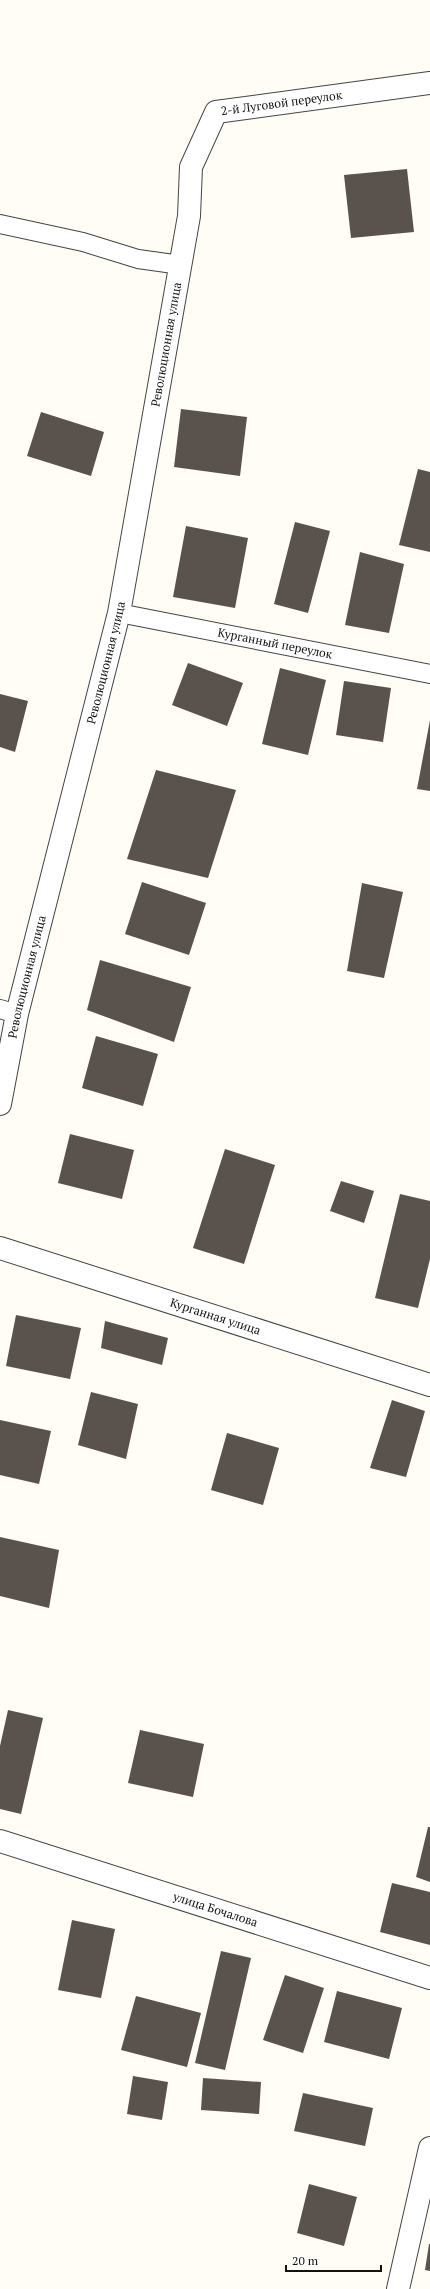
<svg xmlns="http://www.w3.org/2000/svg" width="430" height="2289" viewBox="0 0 430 2289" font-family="'PT Serif',serif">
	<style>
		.building { fill: #5a524d }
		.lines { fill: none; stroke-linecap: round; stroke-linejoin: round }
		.lane-casing { stroke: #444; stroke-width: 20 }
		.street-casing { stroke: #444; stroke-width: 24 }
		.lane { stroke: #fff; stroke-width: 18 }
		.street { stroke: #fff; stroke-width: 22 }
		.labels { text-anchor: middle; stroke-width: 4; stroke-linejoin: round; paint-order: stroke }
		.street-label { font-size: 12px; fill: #111; stroke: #fff }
	</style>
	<rect width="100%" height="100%" fill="#fffdf5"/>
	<path class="building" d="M407 169 414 232 351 238 344 175Z
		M181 409 247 417 240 476 174 467Z
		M41 412 104 432 91 476 27 456Z
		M418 469 430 472V552L399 545Z
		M295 522 330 531 308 613 274 604Z
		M186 526 248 538 235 608 173 597Z
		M360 552 404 564 389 633 345 625Z
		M188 663 243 683 227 726 172 705Z
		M280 668 326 680 308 755 262 744Z
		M344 681 391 688 383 742 336 735Z
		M0 694 28 701 15 752 0 747Z
		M430 720V791L417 789Z
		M156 770 236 790 208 878 127 859Z
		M142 882 206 903 189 955 125 934Z
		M362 883 403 892 384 978 347 971Z
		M100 960 191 987 174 1042 87 1010Z
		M96 1036 158 1054 143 1106 82 1088Z
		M70 1134 134 1150 122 1199 58 1183Z
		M225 1149 275 1165 244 1264 193 1248Z
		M341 1181 374 1191 364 1223 330 1211Z
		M400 1194 430 1201V1259L418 1308 375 1298Z
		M16 1315 81 1328 70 1379 6 1366Z
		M105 1321 168 1338 162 1365 101 1348Z
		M91 1392 138 1404 126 1459 78 1445Z
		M392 1400 425 1411 406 1477 370 1468Z
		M0 1420 51 1431 39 1484 0 1475Z
		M227 1433 279 1448 263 1505 211 1490Z
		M0 1537 59 1550 49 1608 0 1596Z
		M8 1710 43 1718 21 1814 0 1809V1746Z
		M140 1730 204 1744 193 1797 128 1783Z
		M428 1827H430V1882L416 1877Z
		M392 1883 430 1892V1945L380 1932Z
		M72 1920 115 1929 101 1998 58 1990Z
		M221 1951 251 1958 225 2070 195 2063Z
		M285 1975 324 1988 303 2053 263 2040Z
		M337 1991 402 2008 389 2059 324 2042Z
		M136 1996 201 2013 187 2067 121 2050Z
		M133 2076 168 2082 162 2120 127 2114Z
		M203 2078 261 2082 259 2114 201 2110Z
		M303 2093 373 2108 365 2146 294 2131Z
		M309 2184 357 2197 344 2246 297 2233Z
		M429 2244H430V2271L425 2270Z"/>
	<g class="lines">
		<g class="lane-casing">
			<g id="lane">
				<path d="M0 224 83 242 138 259 181 265"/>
				<path id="s1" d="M119 613 430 674"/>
				<path d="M0 1009 17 1014"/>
			</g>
		</g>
		<g class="street-casing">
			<g id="street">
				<path id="s2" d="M0 1104 17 1014 119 613 189 216 191 167 216 112 430 83"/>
				<path id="s3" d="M0 1248 430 1385"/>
				<path id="s4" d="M0 1841 430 1978"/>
				<path d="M398 2289 430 2148"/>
			</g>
		</g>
		<use href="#lane" class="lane"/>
		<use href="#street" class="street"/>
	</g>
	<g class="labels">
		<g class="street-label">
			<text dy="4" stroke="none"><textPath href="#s2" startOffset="1084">2-й Луговой переулок</textPath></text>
			<text dy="4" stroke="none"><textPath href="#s2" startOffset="778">Революционная улица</textPath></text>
			<text dy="4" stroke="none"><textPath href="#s1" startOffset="159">Курганный переулок</textPath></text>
			<text dy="4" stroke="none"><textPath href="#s2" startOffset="454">Революционная улица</textPath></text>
			<text dy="4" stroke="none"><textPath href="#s2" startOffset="130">Революционная улица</textPath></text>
			<text dy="4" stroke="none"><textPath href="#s3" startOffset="226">Курганная улица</textPath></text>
			<text dy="4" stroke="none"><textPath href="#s4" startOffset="226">улица Бочалова</textPath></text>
		</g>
	</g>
	<path d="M286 2265v6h95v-6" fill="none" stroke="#111111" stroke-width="2"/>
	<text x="292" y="2265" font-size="12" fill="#111111" stroke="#ffffff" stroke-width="3" paint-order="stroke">20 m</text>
</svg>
